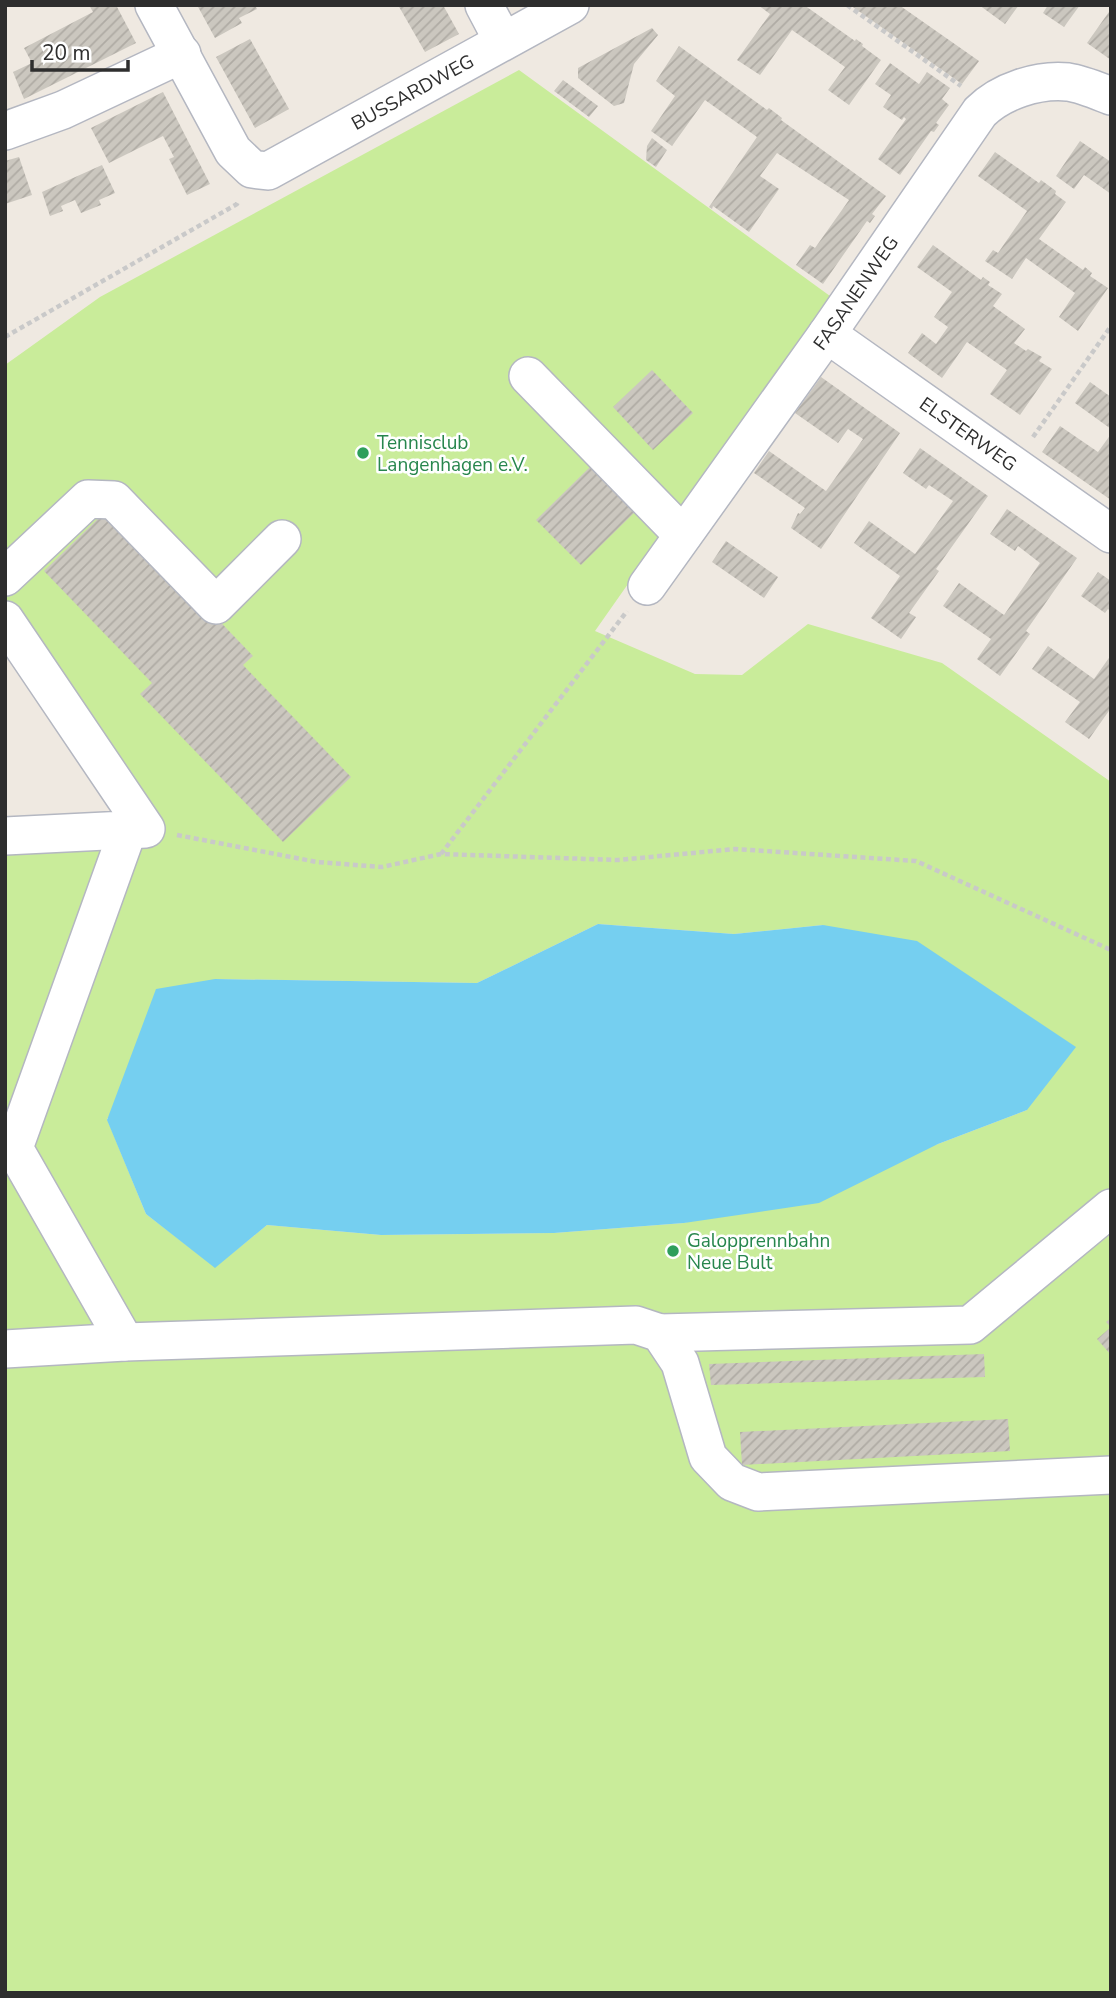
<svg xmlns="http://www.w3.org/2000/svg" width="1116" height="1998" viewBox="0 0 1116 1998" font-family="'Nunito Sans',sans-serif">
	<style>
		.pitch { fill: #c9ec9a; fill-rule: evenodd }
		.water { fill: #75cff0 }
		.building { fill: url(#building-hatch) }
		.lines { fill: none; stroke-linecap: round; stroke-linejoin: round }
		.minor-casing { stroke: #b4b7c1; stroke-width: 40 }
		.path { stroke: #c9c9c9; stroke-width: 4.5; stroke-dasharray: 5 3.5; stroke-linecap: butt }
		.minor { stroke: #fff; stroke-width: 37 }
		.leisure-dot { fill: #2e9e5b; stroke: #fff; stroke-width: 2.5 }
		.labels { text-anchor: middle; stroke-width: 5; stroke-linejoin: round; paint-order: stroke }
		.street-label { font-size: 19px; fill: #2e2e2e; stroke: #fff }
		.leisure-label { font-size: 19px; fill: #27864d; stroke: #fff; text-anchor: start }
	</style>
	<defs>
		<pattern id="building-hatch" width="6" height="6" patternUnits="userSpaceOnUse" patternTransform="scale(1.75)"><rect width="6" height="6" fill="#cbc7bf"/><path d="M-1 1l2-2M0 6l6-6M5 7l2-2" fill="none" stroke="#afaba4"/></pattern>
	</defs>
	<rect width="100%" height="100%" fill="#efe9e1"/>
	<path class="pitch" d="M519 70 830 296 595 631 695 674 742 675 808 624 942 663 1111 782V1993H5V836L145 829 5 620V365L100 297ZM598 924 734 934 823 925 1027 1110 938 1144 684 1223 554 1233 381 1235 267 1225 215 1267 146 1214 107 1119 215 979 477 983Z"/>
	<path class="water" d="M598 924 734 934 823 925 917 941 1076 1047 1027 1110 938 1144 819 1203 684 1223 554 1233 381 1235 267 1225 215 1268 146 1214 107 1120 156 989 215 979 477 983Z"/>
	<path class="building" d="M89 5H116L136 43 24 99 13 72 32 63 24 48 93 12Z
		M197 5H255L257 9 239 18 242 23 215 38Z
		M398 5H443L459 34 425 52Z
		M758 5H804L855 41 856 39 863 44 862 46 881 60 849 105 828 90 845 67 792 30 760 75 737 60 770 14Z
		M850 5H899L979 61 962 84Z
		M979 5H1019L1005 24Z
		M1048 5H1080L1064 27 1043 13Z
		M1111 9V60L1087 43Z
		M652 28 658 35 634 64 624 103 614 106 578 78V68Z
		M250 39 289 109 255 128 216 57Z
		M679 46 767 110 769 108 782 118 781 120 886 196 872 214 875 216 870 223 867 221 823 284 796 265 810 245 815 248 849 200 777 153 760 176 779 189 749 232 713 206 712 209 709 207 757 137 705 100 672 146 651 131 675 96 656 81Z
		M890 63 919 84 927 72 950 88 942 99 949 105 936 123 939 125 934 132 931 131 900 175 878 159 906 119 904 117 902 120 883 107 891 95 875 84Z
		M563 80 598 106 589 117 554 91Z
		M163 92 210 184 187 195 169 159 174 157 163 136 109 163 91 128Z
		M652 138 667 150 656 167 646 160 647 146Z
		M1080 141 1111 162V194L1084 175 1074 189 1056 176Z
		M995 152 1039 183 1041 180 1056 191 1055 194 1066 202 1039 239 1083 270 1085 267 1092 273 1090 276 1108 288 1078 331 1059 317 1075 293 1026 258 1012 279 985 261 993 250 998 253 1027 211 978 176Z
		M19 157 32 195 5 204V161Z
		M102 165 115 193 99 200 101 205 81 213 75 200 61 206 63 211 50 216 42 192Z
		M933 245 981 280 983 277 990 282 988 285 1002 294 993 306 1025 329 1014 343 1026 351 1028 349 1042 357 1039 361 1052 369 1020 415 990 394 1007 370 967 342 942 378 908 353 922 333 936 344 948 327 934 317 952 292 917 267Z
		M652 370 693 413 653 450 613 407Z
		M821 377 900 433 821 549 791 528 798 513 800 514 805 508 754 473 769 451 826 491 863 439 848 429 838 443 795 413Z
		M1090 382 1111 397V429L1075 403Z
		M1060 426 1098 452 1111 434V500L1042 452Z
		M920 448 988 496 936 569 939 571 909 613 916 617 901 639 871 618 900 576 854 543 869 521 915 554 953 501 929 485 926 489 903 473Z
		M593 464 638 509 581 565 536 520Z
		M110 507 253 656 243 665 351 777 283 842 140 694 152 683 44 571Z
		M1007 509 1077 558 1026 631 1030 634 1000 676 977 659 991 639 943 606 959 583 1004 615 1040 563 1018 546 1015 551 990 534Z
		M726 541 778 577 764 598 712 562Z
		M1098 572 1111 581V612L1108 609 1105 613 1081 596Z
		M1048 646 1094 679 1111 655V708L1089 739 1065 722 1080 702 1032 669Z
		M1111 1318V1355L1097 1339 1111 1327 1106 1322Z
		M984 1354 985 1377 711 1385 709 1364Z
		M1008 1419 1010 1451 742 1465 740 1432Z"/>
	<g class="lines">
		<g class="minor-casing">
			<g id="minor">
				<path id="s1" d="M154 5 233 151 252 169 268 171 570 5"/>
				<path d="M484 5 503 41"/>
				<path d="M5 131 63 110 182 54"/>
				<path id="s2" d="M827 334 1111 534"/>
				<path d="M528 376 683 535"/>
				<path d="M5 577 88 499 114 500 216 605 282 539"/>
				<path id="s3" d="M647 586 827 334 980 112C1001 91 1038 79 1068 82 1082 84 1098 91 1111 96"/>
				<path d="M5 620 146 829 5 836"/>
				<path d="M660 1333 970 1325 1111 1208"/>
				<path d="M125 1342 14 1148 128 830"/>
				<path d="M5 1349 125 1342 636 1325 660 1333 680 1363 708 1457 732 1482 758 1492 1111 1475"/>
			</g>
		</g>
		<path class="path" d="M847 5 961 86
			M5 337 237 204 239 200
			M1033 437 1111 326
			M177 835 317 862 382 867 441 854 618 860 735 849 916 861 1111 950
			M441 854 627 611"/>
		<use href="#minor" class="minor"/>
	</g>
	<g class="leisure-dot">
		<circle cx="363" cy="453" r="7"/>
		<circle cx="673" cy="1251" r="7"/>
	</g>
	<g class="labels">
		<g class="street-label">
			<text dy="7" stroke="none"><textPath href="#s1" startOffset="373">BUSSARDWEG</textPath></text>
			<text dy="7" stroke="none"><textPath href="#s3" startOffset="360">FASANENWEG</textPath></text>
			<text dy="7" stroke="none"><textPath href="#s2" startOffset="173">ELSTERWEG</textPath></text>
		</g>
		<g class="leisure-label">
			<text x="377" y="449">Tennisclub<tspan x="377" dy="22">Langenhagen e.V.</tspan></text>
			<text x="687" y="1247">Galopprennbahn<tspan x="687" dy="22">Neue Bult</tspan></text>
		</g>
	</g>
	<rect width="1116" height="1998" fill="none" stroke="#2e2e2e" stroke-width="14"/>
	<path d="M32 60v10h96v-10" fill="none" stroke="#2e2e2e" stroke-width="3.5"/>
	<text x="42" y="60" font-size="21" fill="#2e2e2e" stroke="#ffffff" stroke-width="5" paint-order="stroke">20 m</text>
</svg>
